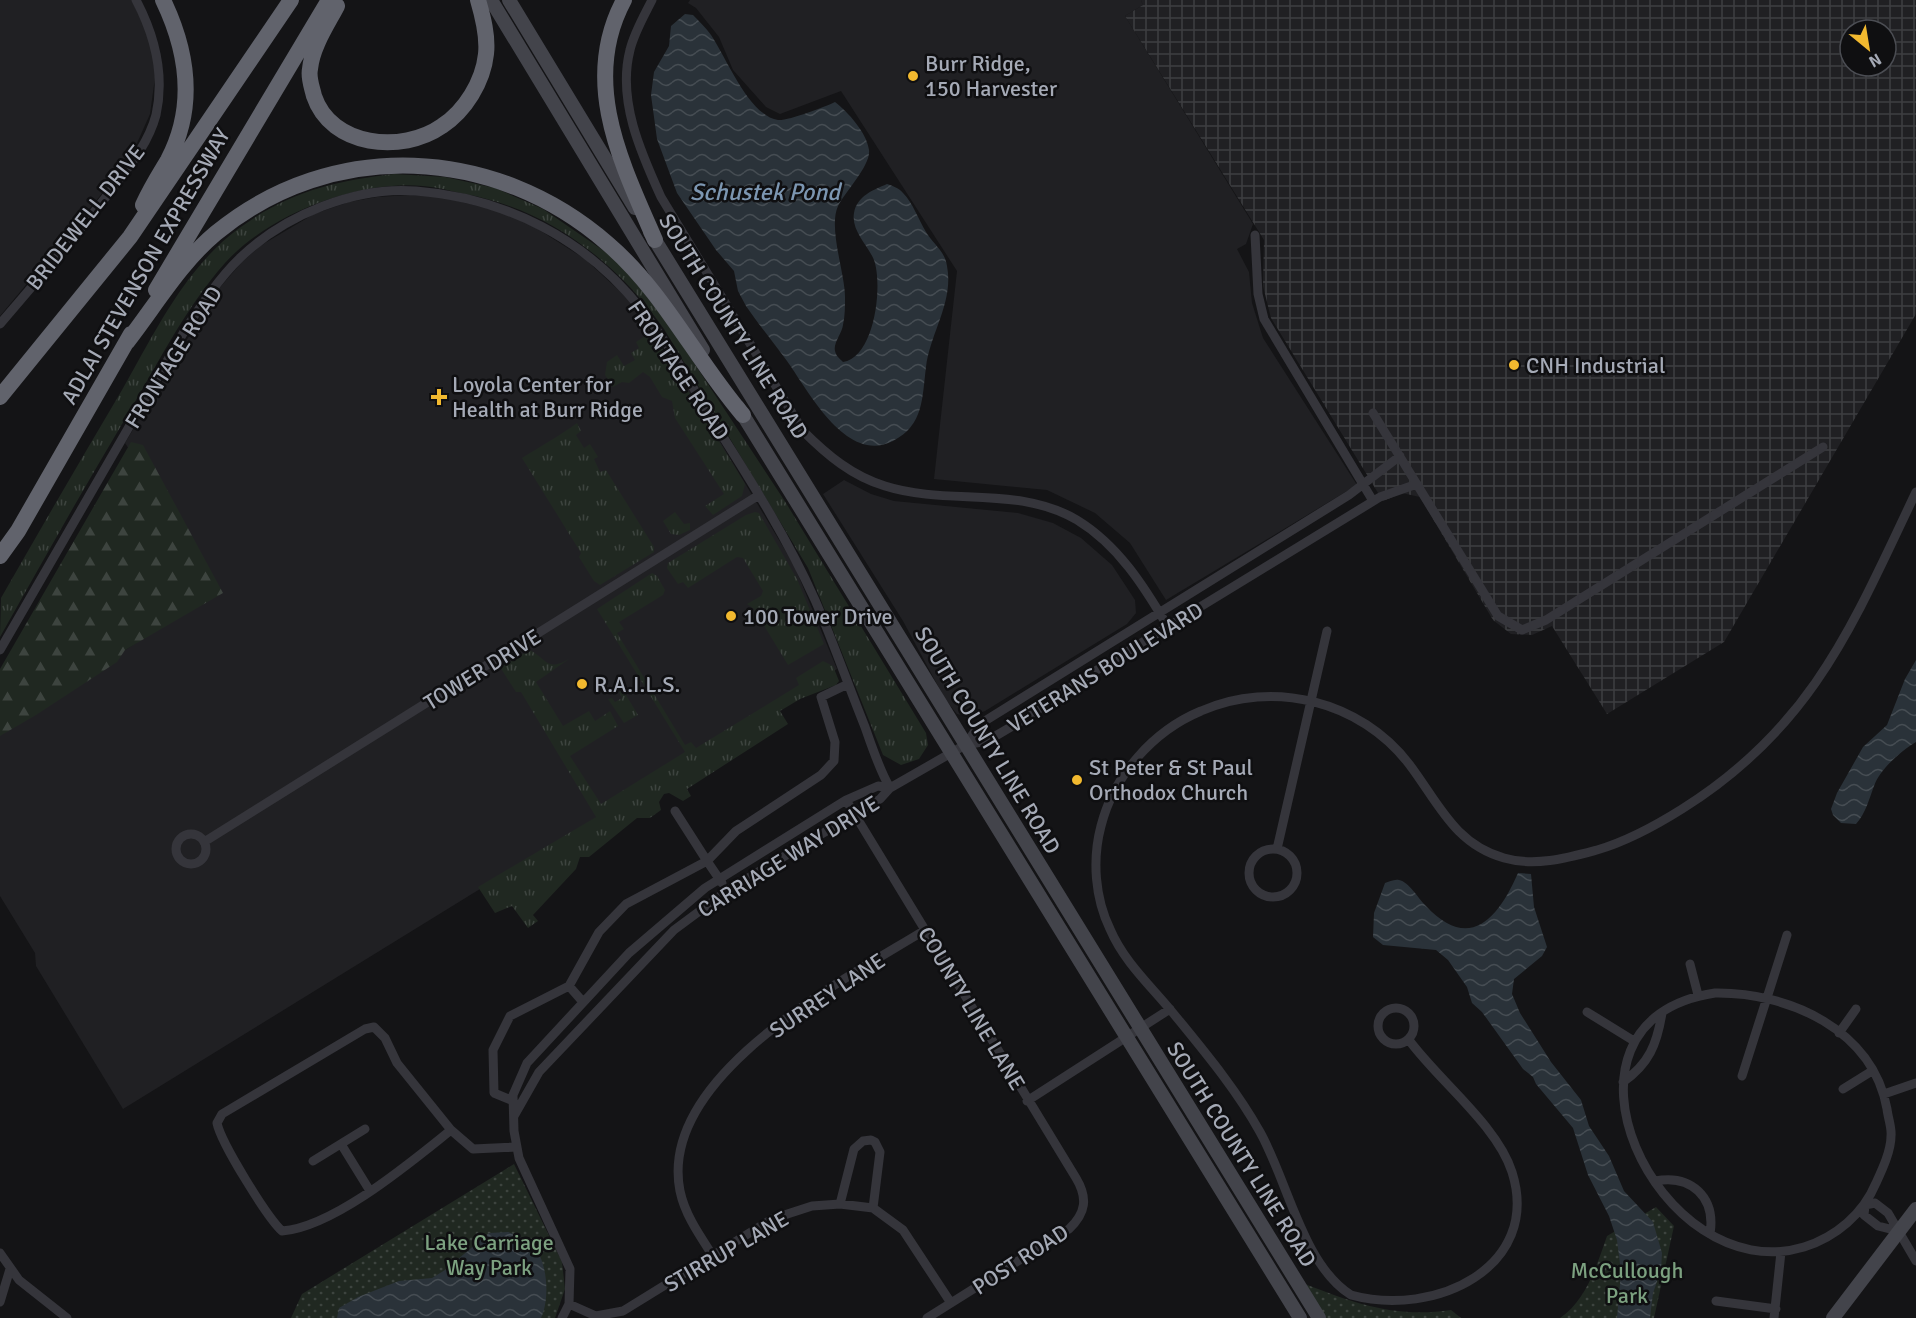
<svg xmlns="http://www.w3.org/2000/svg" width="1916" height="1318" viewBox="0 0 1916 1318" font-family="Signika,sans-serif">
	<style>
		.built { fill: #202023 }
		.industrial { fill: url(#industrial-grid); fill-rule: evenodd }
		.grass { fill: url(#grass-tufts) }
		.forest { fill: url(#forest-firs) }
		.park { fill: url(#park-dots) }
		.water { fill: url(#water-waves) }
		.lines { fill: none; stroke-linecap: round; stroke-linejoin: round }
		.minor { stroke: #35353b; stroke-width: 9 }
		.secondary { stroke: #43444b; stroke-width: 14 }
		.motorway { stroke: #61636c; stroke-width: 16 }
		.poi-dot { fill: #f2b92f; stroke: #0f0f11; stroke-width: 2 }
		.labels { text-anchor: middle; stroke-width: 5; stroke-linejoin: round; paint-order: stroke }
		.poi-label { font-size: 22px; fill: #a5aab6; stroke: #0f0f11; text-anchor: start }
		.street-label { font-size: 22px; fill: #a5aab6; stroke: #0f0f11 }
		.park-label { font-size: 22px; fill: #7ca180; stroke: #0f0f11 }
		.water-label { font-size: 24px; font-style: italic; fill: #7c96b1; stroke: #0f0f11 }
	</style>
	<defs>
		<pattern id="industrial-grid" width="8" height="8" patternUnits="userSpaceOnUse" patternTransform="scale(1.5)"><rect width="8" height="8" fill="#202023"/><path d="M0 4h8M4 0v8" fill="none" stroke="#3d3e41"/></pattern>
		<pattern id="grass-tufts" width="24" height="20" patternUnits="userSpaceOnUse" patternTransform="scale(1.5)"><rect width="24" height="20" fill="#202821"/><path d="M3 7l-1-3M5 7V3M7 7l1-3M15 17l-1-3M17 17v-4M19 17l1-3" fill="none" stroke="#3d443f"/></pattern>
		<pattern id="forest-firs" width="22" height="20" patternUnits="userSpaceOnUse" patternTransform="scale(1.5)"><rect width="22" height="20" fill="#202821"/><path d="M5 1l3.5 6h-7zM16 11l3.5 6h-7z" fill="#3d443f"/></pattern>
		<pattern id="park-dots" width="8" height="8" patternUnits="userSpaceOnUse" patternTransform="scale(1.5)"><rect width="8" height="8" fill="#202821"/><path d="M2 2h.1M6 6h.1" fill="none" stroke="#3d443f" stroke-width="1.8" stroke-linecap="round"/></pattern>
		<pattern id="water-waves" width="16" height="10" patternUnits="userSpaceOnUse" patternTransform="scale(1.5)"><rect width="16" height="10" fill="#2a3239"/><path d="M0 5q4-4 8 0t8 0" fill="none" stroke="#464d53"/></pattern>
	</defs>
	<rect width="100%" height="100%" fill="#141416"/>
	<path class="built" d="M0 0H132L147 32 156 70 150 114 129 161 0 316Z
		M690 0H1141L1143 5 1125 16 1253 224 1246 244 1237 249 1249 272 1252 303 1263 338 1357 485 1166 600 1130 543 1095 513 1047 490 934 479 957 271 841 91 780 114 766 107 733 70 719 37 696 8 688 3Z
		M410 195 437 196 502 212 533 226 585 259 626 297 673 363 794 565 837 669 123 1109 36 966 35 953 0 896V728L221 590 125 443 215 293 242 262 260 246 314 214 349 202 377 197Z
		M844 480 871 494 894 501 1018 513 1053 523 1081 538 1112 565 1135 600 1136 613 1127 624 985 711 969 717 957 714 945 699 903 621 823 494Z"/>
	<path class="industrial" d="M1141 0H1916V314L1724 642 1607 714 1552 626 1532 635 1511 634 1493 620 1420 497 1402 493 1383 501 1271 318 1263 286 1264 240 1125 16 1143 5ZM1850 30H1886V66H1850Z"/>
	<path class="grass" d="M394 174 445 177 495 188 543 209 620 262 673 331 786 503 926 733 928 745 919 759 901 765 883 755 808 568 664 329C616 261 548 209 465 194 451 191 437 187 423 186 358 180 269 214 225 263 185 308 156 367 125 419 82 491 41 564 0 637L1 598C41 528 81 459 122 390 154 334 185 268 238 229 288 192 334 181 394 174Z
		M645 336 657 340 745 484 742 496 713 515 705 506 724 494 675 418 672 401 662 397 650 377 643 372 629 383 622 382 613 387 605 375 607 362 617 355 624 366 635 360 631 353 639 348 636 342Z
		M577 423 581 431 576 435 584 448 590 444 598 457 594 459 600 472 606 470 654 547V552L600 585 594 581 579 557 581 553 522 458C541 446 561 435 577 423Z
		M675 512 684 524 690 523V530L679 535 671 534 663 521Z
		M755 512 759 513 797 579 824 644 788 665 754 609 747 604 761 596 763 591 743 558 737 557 688 588 683 582 678 584 667 568 668 563 746 515Z
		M652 573 657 576 665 590 663 595 619 622 624 629 617 633 685 745 691 742 696 748 799 685 796 678 823 661 833 666 839 681 836 685 800 699 780 711 788 724 687 789 691 796 683 801 669 793 664 794 659 802 661 810 650 818H637L589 857H580L576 869 533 915 538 921 528 928 512 906 495 913 478 887 596 817 521 692H516L500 667 530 650C547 659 546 672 569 659L536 682 563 726 589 711 595 721 610 711 618 726 570 756 601 804 685 752 597 609Z
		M623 690 638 715 624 723 608 699 612 698 615 702 622 698 619 692Z"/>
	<path class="forest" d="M131 442 143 445 223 593 125 650 117 662 36 715 0 736V669Z"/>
	<path class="park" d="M514 1164 562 1262 565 1289 555 1318H291L302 1294Z
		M1656 1207 1674 1226 1654 1318H1560C1587 1300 1597 1264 1607 1236Z
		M1305 1284C1356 1304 1396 1318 1451 1310L1461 1318H1326Z"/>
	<path class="water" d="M685 14 693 15C699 21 706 28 711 35 726 57 749 116 778 120 788 121 825 107 835 102 848 112 867 133 869 150 871 165 845 192 838 206 828 228 845 273 845 297 845 306 845 316 843 325 842 333 833 343 835 351 836 356 840 359 843 362 875 357 883 285 874 260 868 245 851 231 854 213 857 196 873 190 887 184 893 186 899 188 903 193 913 203 918 219 926 232 933 244 945 251 947 266 954 302 930 333 926 367 922 398 924 425 893 441 846 465 808 390 787 361 773 342 759 325 746 306L738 291 734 271 716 250 677 193 657 139 651 95 654 72 669 46 671 26Z
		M1916 660V742C1901 751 1880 769 1874 786 1869 799 1866 813 1856 824L1841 823 1833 815 1831 809 1837 793 1863 747 1887 725 1905 679Z
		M1518 873 1531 874 1534 907 1547 947 1542 956 1514 979 1512 994 1520 1013 1551 1062 1581 1100 1589 1126 1609 1156 1624 1191 1653 1222 1662 1253 1661 1270 1653 1293 1650 1318H1617L1621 1272 1617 1240 1609 1216 1588 1175 1573 1128 1536 1084 1533 1077 1523 1069 1482 1012 1472 1003 1467 987 1448 960 1436 950 1383 945 1373 937 1374 913 1385 883C1389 882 1394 879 1399 880 1409 882 1418 898 1425 905 1469 953 1498 919 1518 873Z
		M508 1232C517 1235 526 1238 533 1245 548 1262 550 1299 541 1318H337L339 1308 358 1297 399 1281 432 1278 445 1270 489 1233Z"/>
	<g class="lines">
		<path class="minor" d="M652 0C644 16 634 33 630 50 617 100 641 153 661 197L803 431C827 455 852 476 885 486 948 506 1018 485 1077 520 1118 545 1144 586 1168 627
			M1255 235 1258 294 1264 319 1373 501
			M0 324C37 281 74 238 109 193 127 169 148 145 156 115 165 74 155 36 136 0
			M1373 413 1498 616 1522 630 1546 620 1823 447
			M0 650 185 330C202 304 219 278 241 257 285 215 355 186 416 191 505 198 585 238 641 309 671 346 693 389 718 429 753 484 788 540 815 600 833 641 848 685 865 727 872 747 879 769 890 788
			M965 745 980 724 1349 495 1400 456
			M846 800 1076 1178C1088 1198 1086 1213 1069 1229L927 1318
			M176 849a15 15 0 1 1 30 0a15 15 0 1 1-30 0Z
			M204 842 759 495
			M1277 849 1327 631
			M1249 873a24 24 0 1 1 48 0a24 24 0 1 1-48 0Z
			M722 883 707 861 736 831 821 775 834 761 835 742 821 697 848 684
			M1690 964 1698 995
			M1715 993C1789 992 1873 1030 1887 1109 1888 1118 1892 1128 1891 1136 1891 1151 1882 1170 1876 1183 1863 1214 1836 1237 1804 1247 1659 1291 1530 1021 1715 993Z
			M583 1002 569 986 599 932 626 904 707 861 675 811
			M1378 1026a18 18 0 1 1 36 0a18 18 0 1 1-36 0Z
			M1587 1012 1634 1041
			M1839 1033 1856 1009
			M1409 1040C1438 1080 1497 1125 1512 1172 1542 1267 1435 1318 1351 1295 1303 1265 1288 1182 1260 1132 1236 1089 1204 1051 1173 1013 1151 986 1124 962 1110 929 1095 898 1092 860 1101 826 1114 775 1153 731 1201 711 1273 679 1361 701 1409 764 1438 802 1454 844 1504 858 1535 867 1567 858 1597 850 1628 841 1655 826 1682 809 1813 727 1853 624 1916 492
			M1742 1076 1787 935
			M1623 1082C1649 1064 1657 1044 1662 1013
			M1843 1089 1872 1071
			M1884 1094 1916 1083
			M513 1101 494 1093 493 1050 510 1016 569 986
			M1027 1101 1170 1009
			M514 1116 539 1072 674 930 728 890 880 799 890 788 965 745 987 741 1021 721 1092 673 1380 497 1417 484
			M451 1130 397 1063 385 1038 374 1027 365 1029 222 1114 217 1123C221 1143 267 1217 282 1231 334 1227 411 1162 451 1130L473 1149 516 1147
			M341 1144 370 1191
			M313 1161 365 1129
			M1655 1181C1691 1174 1716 1197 1710 1234
			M840 1204 854 1149 863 1141 871 1140 875 1142 880 1152 873 1208
			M1898 1231 1878 1226 1864 1215 1865 1205 1875 1203 1888 1213 1916 1261
			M0 1253 19 1280 67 1318
			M713 1256C700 1236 685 1215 680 1191 657 1076 844 980 925 930
			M1716 1301 1776 1309
			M0 1302 10 1269
			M569 1304 596 1316 623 1311 772 1219 812 1206 840 1204 873 1208 903 1230 951 1303
			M562 1318 569 1304 570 1269 519 1158 514 1131 513 1095 527 1063 629 953 705 888 846 800 878 786 890 788
			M1774 1318 1781 1252"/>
		<path class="secondary" d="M491 0 703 350
			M509 0 635 208
			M650 232 1319 1318
			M738 407 1300 1318
			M1833 1318 1916 1209"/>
		<path class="motorway" d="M624 0C580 82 622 164 655 240
			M337 6C327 25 312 47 310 69 308 78 312 87 314 96 331 147 402 154 442 126 465 111 483 82 486 54 488 36 483 17 478 0
			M143 205C150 189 159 175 168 160 196 107 188 52 163 0
			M156 290 329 0
			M127 342C155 306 181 262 216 233 333 137 496 146 608 244 664 292 695 359 743 415
			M0 397 130 237 291 0
			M0 556 18 531 131 334"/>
	</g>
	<g class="poi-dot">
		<circle cx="913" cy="76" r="6"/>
		<circle cx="1514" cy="365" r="6"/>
		<path d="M436 388h6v6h6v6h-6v6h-6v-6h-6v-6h6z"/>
		<circle cx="731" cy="616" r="6"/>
		<circle cx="582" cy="684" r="6"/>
		<circle cx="1077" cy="780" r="6"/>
	</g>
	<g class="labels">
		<g class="poi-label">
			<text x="925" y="71">Burr Ridge,<tspan x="925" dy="25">150 Harvester</tspan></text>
			<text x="1526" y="373">CNH Industrial</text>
			<text x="452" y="392">Loyola Center for<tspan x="452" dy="25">Health at Burr Ridge</tspan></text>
			<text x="743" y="624">100 Tower Drive</text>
			<text x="594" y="692">R.A.I.L.S.</text>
			<text x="1089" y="775">St Peter &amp; St Paul<tspan x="1089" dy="25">Orthodox Church</tspan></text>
		</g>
		<g class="street-label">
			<text transform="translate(85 217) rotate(-52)" y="8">BRIDEWELL DRIVE</text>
			<text transform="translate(145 266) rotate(-60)" y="8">ADLAI STEVENSON EXPRESSWAY</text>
			<text transform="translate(734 326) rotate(58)" y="8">SOUTH COUNTY LINE ROAD</text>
			<text transform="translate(173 357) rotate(-58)" y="8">FRONTAGE ROAD</text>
			<text transform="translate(679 370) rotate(56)" y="8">FRONTAGE ROAD</text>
			<text transform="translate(1105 667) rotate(-32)" y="8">VETERANS BOULEVARD</text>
			<text transform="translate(482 669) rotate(-32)" y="8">TOWER DRIVE</text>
			<text transform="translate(988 740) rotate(59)" y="8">SOUTH COUNTY LINE ROAD</text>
			<text transform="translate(788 856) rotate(-32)" y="8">CARRIAGE WAY DRIVE</text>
			<text transform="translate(827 995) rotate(-34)" y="8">SURREY LANE</text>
			<text transform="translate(972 1008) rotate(59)" y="8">COUNTY LINE LANE</text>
			<text transform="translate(1242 1154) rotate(58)" y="8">SOUTH COUNTY LINE ROAD</text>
			<text transform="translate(726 1251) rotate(-30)" y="8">STIRRUP LANE</text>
			<text transform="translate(1020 1259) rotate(-33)" y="8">POST ROAD</text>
		</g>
		<g class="park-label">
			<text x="489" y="1250">Lake Carriage<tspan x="489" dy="25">Way Park</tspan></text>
			<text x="1627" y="1278">McCullough<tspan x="1627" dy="25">Park</tspan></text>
		</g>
		<g class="water-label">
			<text x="765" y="200">Schustek Pond</text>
		</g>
	</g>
	<g transform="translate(1868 48) rotate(150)"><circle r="28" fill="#0f0f11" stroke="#4b4d53" stroke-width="1.5"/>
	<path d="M0-4.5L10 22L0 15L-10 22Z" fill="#f2b92f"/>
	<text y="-9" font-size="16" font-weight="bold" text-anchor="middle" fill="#a5aab6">N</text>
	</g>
</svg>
